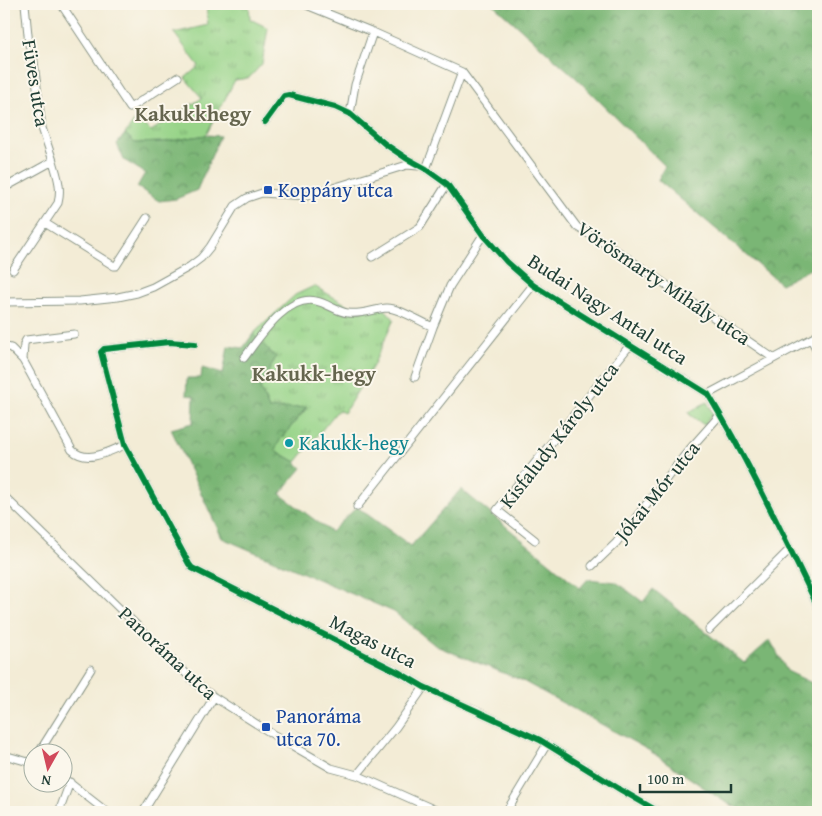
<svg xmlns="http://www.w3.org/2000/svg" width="822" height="816" viewBox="0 0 822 816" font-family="'Gentium Book Plus',serif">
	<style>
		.grass { fill: url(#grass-tufts); stroke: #5c885e }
		.forest { fill: url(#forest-crowns); stroke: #4c7a54 }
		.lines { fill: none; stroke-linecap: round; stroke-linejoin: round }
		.minor-casing { stroke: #899485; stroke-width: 9 }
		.minor { stroke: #fff; stroke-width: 7 }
		.cycleway-casing { stroke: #fbf7ec; stroke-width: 9 }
		.cycleway { stroke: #00873e; stroke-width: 6 }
		.transit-dot { fill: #1a4fb4; stroke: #fbf7ec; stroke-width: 2 }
		.culture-dot { fill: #0f9aa8; stroke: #fbf7ec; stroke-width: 2 }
		.labels { text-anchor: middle; stroke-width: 4; stroke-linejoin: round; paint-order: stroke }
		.street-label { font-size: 20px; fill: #1f3d34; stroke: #fbf7ec }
		.transit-label { font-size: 20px; fill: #164399; stroke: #fbf7ec; text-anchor: start }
		.culture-label { font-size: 20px; fill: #0d838f; stroke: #fbf7ec; text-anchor: start }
		.neighbourhood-label { font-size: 21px; font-weight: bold; fill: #65654e; stroke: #fbf7ec }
	</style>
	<defs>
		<pattern id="grass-tufts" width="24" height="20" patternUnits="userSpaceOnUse" patternTransform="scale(1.25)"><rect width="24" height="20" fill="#98d489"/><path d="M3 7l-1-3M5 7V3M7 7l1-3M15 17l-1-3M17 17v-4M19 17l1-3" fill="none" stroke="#7bad71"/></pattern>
		<pattern id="forest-crowns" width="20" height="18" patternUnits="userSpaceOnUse" patternTransform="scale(1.25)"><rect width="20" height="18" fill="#7ab675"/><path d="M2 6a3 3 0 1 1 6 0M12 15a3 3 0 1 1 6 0" fill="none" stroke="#639561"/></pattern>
	</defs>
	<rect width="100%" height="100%" fill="#fbf7ec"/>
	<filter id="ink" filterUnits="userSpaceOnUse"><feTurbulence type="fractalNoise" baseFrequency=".02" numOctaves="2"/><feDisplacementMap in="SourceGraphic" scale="10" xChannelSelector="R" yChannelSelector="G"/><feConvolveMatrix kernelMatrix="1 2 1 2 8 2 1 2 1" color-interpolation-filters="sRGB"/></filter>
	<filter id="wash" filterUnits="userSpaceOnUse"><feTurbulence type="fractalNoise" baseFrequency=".0096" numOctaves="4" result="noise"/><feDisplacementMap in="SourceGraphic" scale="20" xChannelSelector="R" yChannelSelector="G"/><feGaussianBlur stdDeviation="1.12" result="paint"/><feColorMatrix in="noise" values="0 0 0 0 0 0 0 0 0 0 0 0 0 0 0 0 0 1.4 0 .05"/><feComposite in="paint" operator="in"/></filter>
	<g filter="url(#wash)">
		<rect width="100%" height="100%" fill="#f3ecd6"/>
		<path class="grass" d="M206 4H249L250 19 268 28 262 64 249 78 235 80 206 135 164 142 135 143 125 134 137 117 151 131 202 98 185 78 199 66 174 33 208 25Z
			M314 286 358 311 382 306 394 319 373 366 344 413 338 410 296 462 275 450 280 440 307 408 269 409 260 388 276 357 253 334 295 295Z
			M707 402 713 414 704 425 689 414V412Z"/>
		<path class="forest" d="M493 4H818V265L781 284 658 180 665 166 575 77Z
			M125 134 135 143 164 142 206 135 220 136 197 190 176 199 159 201 137 187 145 173 124 160 117 144Z
			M253 334 276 357 260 388 269 409 307 407 280 440 275 450 296 462 302 468 280 494 331 532 357 507 411 546 461 489 580 588 588 579 616 582 643 602 653 589 744 663 770 640 787 671 818 686V812H745L722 800 650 751 521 680 436 646 394 612 222 538 171 429 193 423 194 396 186 395 187 378H201L202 368 223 374 228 346 243 348Z"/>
	</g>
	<g filter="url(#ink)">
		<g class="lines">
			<g class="minor-casing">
				<path id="minor" d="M25 4 29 45 33 54 42 128 53 161
					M61 4 130 108 178 77
					M304 4 373 32 462 72 577 227 617 251 773 358
					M350 114 355 85 373 32
					M265 122 284 96 289 95 335 107 350 114 385 144 406 158 426 169 447 184 483 235 507 262 533 285 708 394C749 462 783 535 818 607
					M426 169 462 72
					M818 174 816 196 818 214
					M4 188 53 161C57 175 62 188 58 203L13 270
					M45 223 114 266H116L147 218
					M372 257 420 227 447 184
					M4 302 80 301 118 297 137 293 153 287 189 267 201 258 210 247 235 206 247 198 262 193 307 196 407 165 418 166
					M811 339 818 352
					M195 344 169 342 104 349 101 352 125 445 189 564 192 568 400 673 424 687 540 740 621 790 659 812
					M4 346 11 348 23 360 72 450C87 464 108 452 125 445
					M244 358C259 338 287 294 316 301 327 303 337 312 348 313 362 315 374 309 387 308 399 308 421 322 433 327
					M23 360 24 344 26 340 74 334
					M415 377 433 327 450 286 483 235
					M708 394 818 335
					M4 496 199 686 214 697 274 735 331 768 357 775 440 812
					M357 507 533 285
					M535 540 497 510 630 345
					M592 566 616 543 688 451 720 415
					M709 630 790 549
					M38 754 91 669
					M4 755 32 763
					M357 775 396 727 424 687
					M62 777 107 812
					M59 812 70 782
					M143 812 214 697
					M506 812 547 744"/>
			</g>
			<use href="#minor" class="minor"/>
			<g class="cycleway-casing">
				<path id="cycleway" d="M265 122 284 96 289 95 335 107 350 114 385 144 406 158 426 169 447 184 483 235 507 262 533 285 708 394C749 462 783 535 818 607
					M195 344 169 342 104 349 101 352 125 445 189 564 192 568 400 673 424 687 540 740 621 790 659 812"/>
			</g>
			<use href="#cycleway" class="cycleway"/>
		</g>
	</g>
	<g class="transit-dot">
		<rect x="263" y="185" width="10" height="10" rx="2.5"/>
		<rect x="261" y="722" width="10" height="10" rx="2.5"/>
	</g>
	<circle class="culture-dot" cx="289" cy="443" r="5"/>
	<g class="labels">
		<g class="street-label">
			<text transform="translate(36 83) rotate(81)" y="7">Füves utca</text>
			<text transform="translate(664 283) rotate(34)" y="7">Vörösmarty Mihály utca</text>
			<text transform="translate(608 309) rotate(33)" y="7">Budai Nagy Antal utca</text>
			<text transform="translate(559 435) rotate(-52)" y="7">Kisfaludy Károly utca</text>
			<text transform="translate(657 491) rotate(-51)" y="7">Jókai Mór utca</text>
			<text transform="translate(373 641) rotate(27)" y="7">Magas utca</text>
			<text transform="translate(168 653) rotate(43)" y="7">Panoráma utca</text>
		</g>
		<g class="transit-label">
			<text x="278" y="197">Koppány utca</text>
			<text x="276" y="723">Panoráma<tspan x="276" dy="23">utca 70.</tspan></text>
		</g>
		<g class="culture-label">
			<text x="299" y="450">Kakukk-hegy</text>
		</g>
		<g class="neighbourhood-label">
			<text x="193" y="121">Kakukkhegy</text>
			<text x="314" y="381">Kakukk-hegy</text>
		</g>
	</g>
	<rect width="822" height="816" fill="none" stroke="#fbf7ec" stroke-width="20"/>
	<g transform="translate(48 768) rotate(188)"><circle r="24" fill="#fbf7ec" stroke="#a3ada2"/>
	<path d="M0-4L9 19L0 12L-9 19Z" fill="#d1495b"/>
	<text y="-8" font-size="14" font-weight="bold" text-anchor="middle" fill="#1f3d34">N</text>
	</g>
	<path d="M640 784v8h91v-8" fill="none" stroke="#1f3d34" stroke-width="2.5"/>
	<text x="647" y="784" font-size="15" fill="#1f3d34" stroke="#fbf7ec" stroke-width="4" paint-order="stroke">100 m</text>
</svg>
